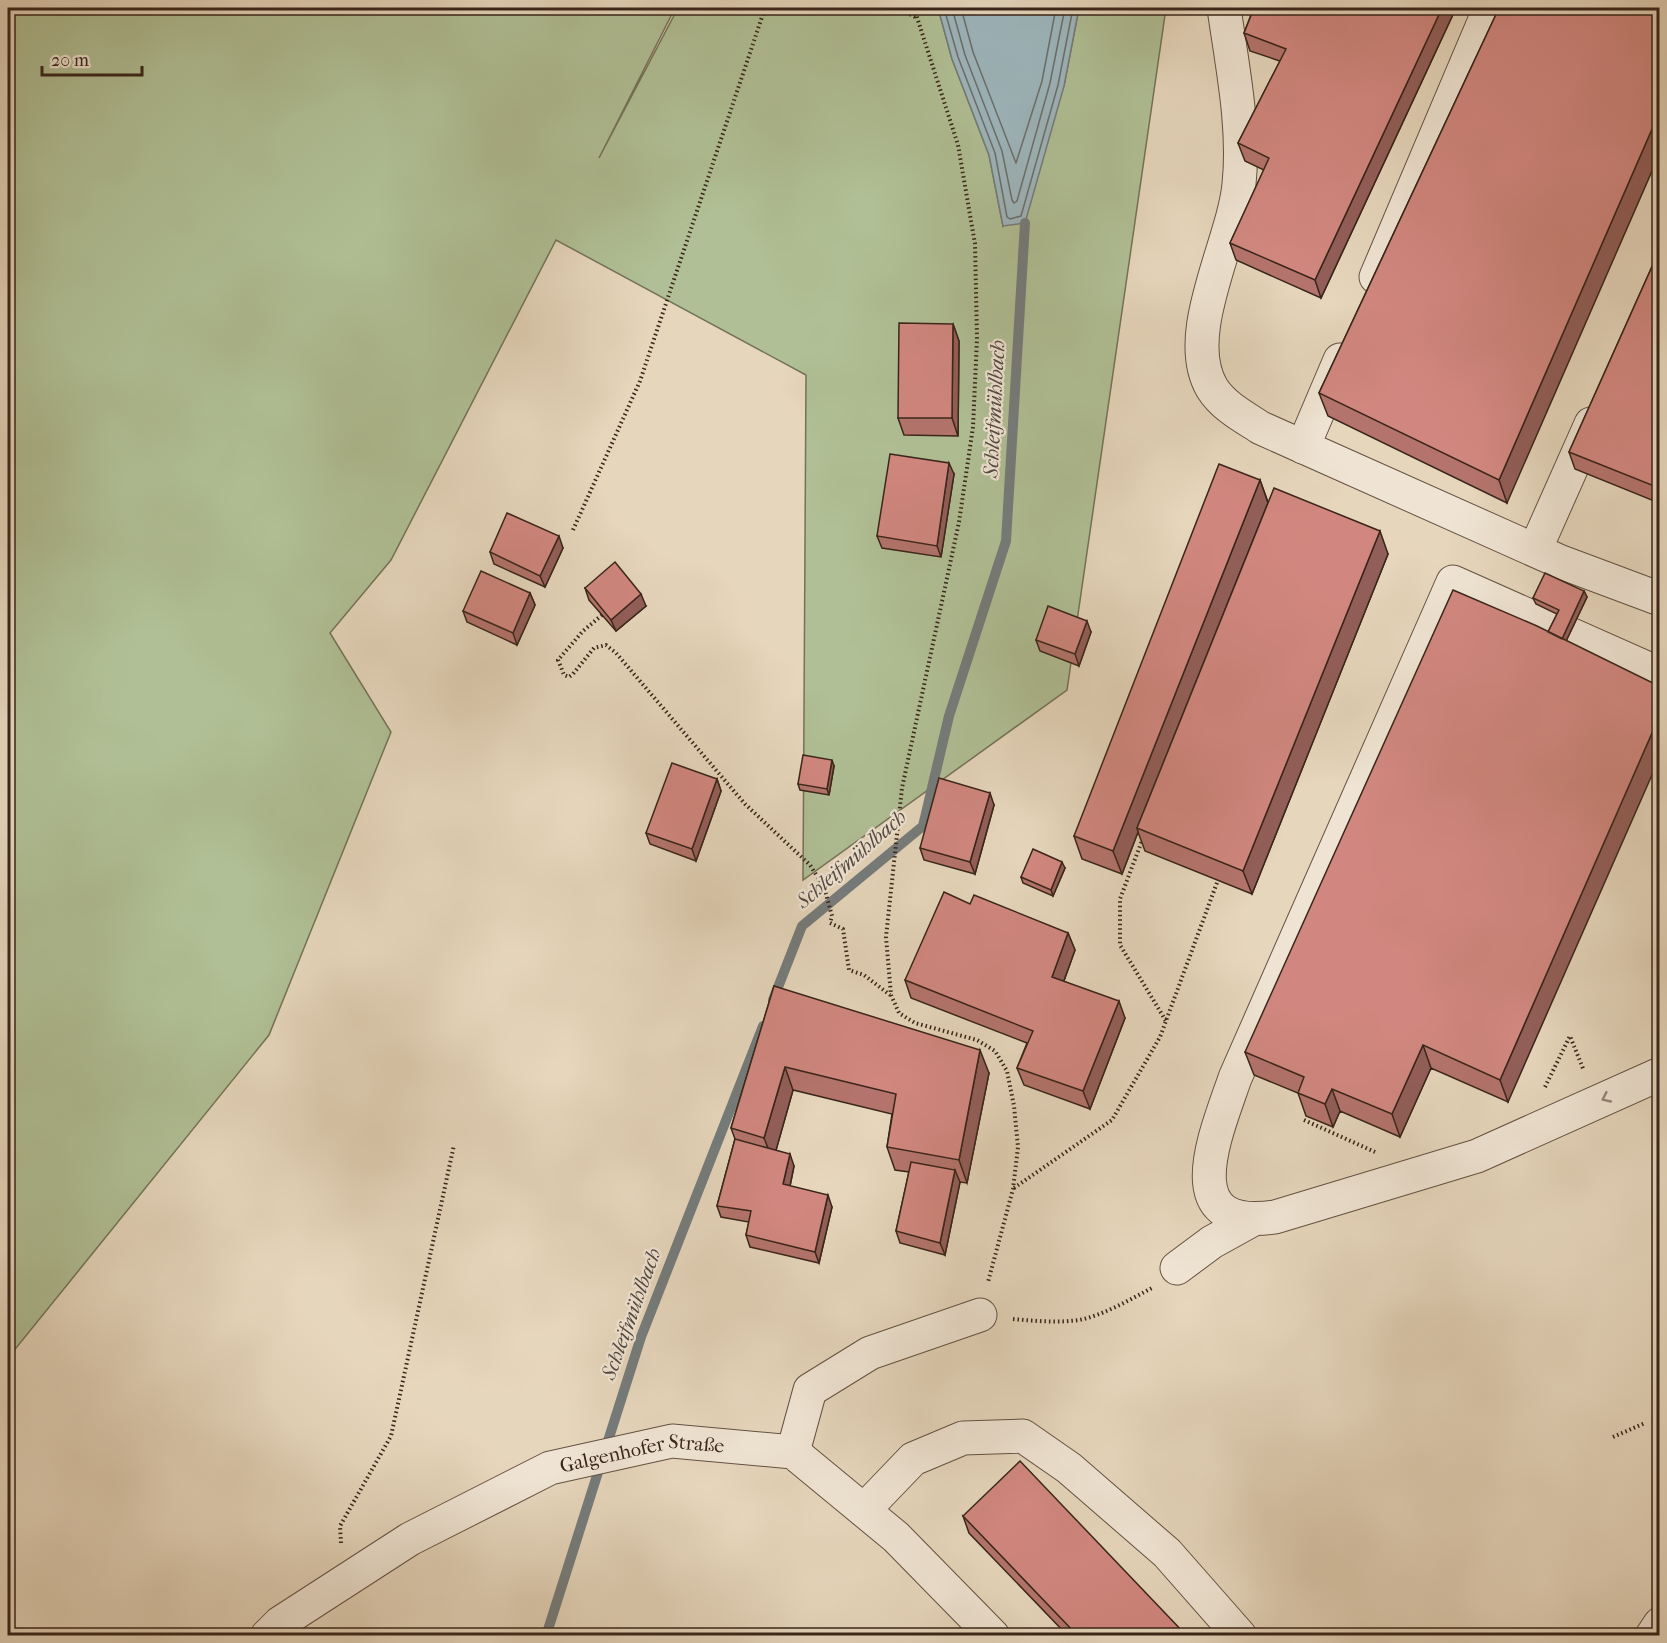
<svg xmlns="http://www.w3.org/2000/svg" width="1667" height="1643" viewBox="0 0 1667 1643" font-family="'IM FELL French Canon',serif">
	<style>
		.green { fill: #b0bf95; stroke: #747258; stroke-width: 1.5 }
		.water { fill: #9db6bd; stroke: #757c7c; stroke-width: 1.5 }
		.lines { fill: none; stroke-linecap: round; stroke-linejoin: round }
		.shore { stroke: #6b6e6c; stroke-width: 1.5 }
		.stream { stroke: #757c7c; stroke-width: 10 }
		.minor-casing { stroke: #645142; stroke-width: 35 }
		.path { stroke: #39251a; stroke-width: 4; stroke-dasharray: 1.5 3; stroke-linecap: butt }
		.minor { stroke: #efe4d3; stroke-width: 33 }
		.wall { fill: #b4746d; stroke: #39251a; stroke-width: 1.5 }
		.shaded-wall { fill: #925e59; stroke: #39251a; stroke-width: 1.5 }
		.building { fill: #d1877f; stroke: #39251a; stroke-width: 1.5 }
		.oneway { stroke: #948476 }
		.labels { text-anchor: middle; stroke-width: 4.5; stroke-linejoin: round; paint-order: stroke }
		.street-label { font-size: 20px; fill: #39251a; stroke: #efe4d3 }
		.water-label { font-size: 21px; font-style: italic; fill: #524943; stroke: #efe4d3 }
	</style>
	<rect width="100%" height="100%" fill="#e6d6bc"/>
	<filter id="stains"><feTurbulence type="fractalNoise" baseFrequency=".00333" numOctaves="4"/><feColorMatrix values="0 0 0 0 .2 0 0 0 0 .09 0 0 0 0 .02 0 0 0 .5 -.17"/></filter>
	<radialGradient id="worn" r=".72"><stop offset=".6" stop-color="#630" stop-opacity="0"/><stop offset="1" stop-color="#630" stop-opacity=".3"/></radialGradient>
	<path class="green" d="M8 8H675L599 158 678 8H938L952 59 989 155 1003 226 1064 86 1079 8H1166L1067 690 803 880 806 375 556 240 391 560 330 633 391 732 269 1035 8 1358Z"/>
	<path class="water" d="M938 8H1079L1064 86 1025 223 1003 226 989 155 952 59Z"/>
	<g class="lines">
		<path class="shore" d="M944 8 958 57 995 153 1007 217 1010 219 1021 216 1058 85 1073 8
			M952 8 965 55 1002 151 1012 200 1014 203 1017 201 1050 83 1065 8
			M961 8 973 52 1016 163 1042 81 1056 8"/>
		<path class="stream" d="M773 1000 802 926 923 826 949 716 1006 541 1025 223
			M546 1636 641 1337 763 1026"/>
		<g class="minor-casing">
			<g id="minor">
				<path d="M1224 8C1232 65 1245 127 1239 184 1234 242 1180 334 1212 388 1223 406 1244 417 1261 428L1561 562 1660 599"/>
				<path d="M1376 277 1490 8"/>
				<path d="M1303 447 1340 360"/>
				<path d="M1535 550 1591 424"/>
				<path d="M1660 674 1453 582 1235 1078C1216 1134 1172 1232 1275 1217L1477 1156 1660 1074"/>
				<path d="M1177 1268 1212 1242 1250 1221"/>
				<path d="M793 1452 810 1390 870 1353 980 1315"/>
				<path d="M864 1510 913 1459 963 1438 1023 1436 1069 1468 1167 1553 1240 1636"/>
				<path id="s1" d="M267 1636 280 1623 410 1539 550 1468 672 1441 793 1452 896 1537 993 1636"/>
				<path d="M1652 1636 1660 1624"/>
			</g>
		</g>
		<path class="path" d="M898 8 917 18
			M914 8 958 145 975 244 977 339 973 427 959 522 902 788 886 937 891 995 899 1013 915 1023 977 1040 995 1051 1007 1071 1014 1106 1018 1147 1013 1189 988 1282
			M573 530 640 381 765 8
			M602 615 583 631 558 660 564 675 569 677 573 674 594 648 606 645 616 653 745 804 810 865 824 887 832 916 830 923 843 929 849 970 864 975 890 995
			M1143 838 1120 899V945L1166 1021
			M1545 1087 1570 1036 1584 1071
			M1304 1120 1375 1152
			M1014 1188 1112 1120 1160 1037 1218 880
			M1013 1319C1035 1321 1057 1323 1079 1320 1104 1315 1129 1300 1152 1288
			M1613 1437 1645 1423
			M341 1543 340 1526 391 1436 454 1145"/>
		<use href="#minor" class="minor"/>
	</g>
	<path class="wall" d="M1243 8H1456L1321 298 1236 260 1230 243 1264 170 1245 161 1238 143 1280 61 1250 51 1244 33 1251 15 1245 13Z
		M1499 8 1507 503 1328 416 1319 393Z
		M1659 251V503L1575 469 1569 452Z
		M953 324 959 341 958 436 904 435 898 418Z
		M954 474 941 557 882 548 877 536Z
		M1260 480 1268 502 1388 554 1252 894 1145 851 1138 832 1122 874 1082 859 1074 836Z
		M563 548 545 587 494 564 490 552Z
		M585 588 646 606 616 631 589 600Z
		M1584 591 1587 597 1566 641 1508 1102 1431 1068 1400 1137 1340 1111 1333 1127 1306 1116 1298 1093 1254 1075 1245 1052 1548 632 1557 614 1536 604 1533 598Z
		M530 593 535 605 517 645 467 622 463 611Z
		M1091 632 1079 666 1040 651 1036 640Z
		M834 766 829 795 800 790 798 784Z
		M717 779 721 791 696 861 650 844 646 833Z
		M994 805 975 874 924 860 920 848Z
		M1065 868 1053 896 1023 883 1021 877Z
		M970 904 1068 933 1075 950 1064 981 1125 1018 1090 1109 1024 1085 1017 1068 1027 1043 911 998 905 980Z
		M774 986 989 1073 967 1183 960 1182 945 1255 900 1243 896 1231 909 1172 895 1170 887 1147 892 1114 793 1090 776 1150 794 1166 790 1186 832 1207 819 1263 750 1247 746 1235 749 1222 721 1217 717 1206 735 1139 731 1128Z
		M963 1516 1186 1635H1067L969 1533Z"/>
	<path class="shaded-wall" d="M1442 8H1456L1321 298 1315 280Z
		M1659 113V155L1507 503 1499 480Z
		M953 324 959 341 958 436 952 418Z
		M949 463 954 474 941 557 937 546Z
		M1260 480 1268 503 1137 828 1138 832 1122 874 1113 851Z
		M1380 531 1388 554 1252 894 1243 871Z
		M559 536 563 548 545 587 540 576Z
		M1584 591 1587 597 1559 656 1557 650Z
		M530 593 535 605 517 645 513 633Z
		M641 594 646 606 616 631 611 620Z
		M1087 621 1091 632 1079 666 1075 654Z
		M1659 717V759L1508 1102 1500 1080Z
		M832 760 834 766 829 795 827 789Z
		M717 779 721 791 696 861 692 849Z
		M990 793 994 805 975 874 970 862Z
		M1062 862 1065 868 1053 896 1051 890Z
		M1068 933 1075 950 1059 994 1052 977Z
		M1119 1001 1125 1018 1090 1109 1083 1091Z
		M1423 1045 1431 1068 1400 1137 1392 1114Z
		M980 1050 989 1073 967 1183 959 1160Z
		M785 1067 793 1090 773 1161 764 1138Z
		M1332 1089 1340 1111 1333 1127 1325 1104Z
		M790 1154 794 1166 788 1196 783 1184Z
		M955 1170 960 1182 945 1255 940 1243Z
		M828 1195 832 1207 819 1263 815 1252Z"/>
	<path class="building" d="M1254 8H1442L1315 280 1230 243 1269 158 1238 143 1286 49 1244 33Z
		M1499 8H1659V113L1499 480 1319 393Z
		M1659 251V488L1569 452Z
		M899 323 953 324 952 418H898Z
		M890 454 949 463 937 546 877 536Z
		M1219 464 1260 480 1113 851 1074 836Z
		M1274 488 1380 531 1243 871 1137 828Z
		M507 513 559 536 540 576 490 552Z
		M615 562 641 594 611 620 585 588Z
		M481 571 530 593 513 633 463 611Z
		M1545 573 1584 591 1562 639 1548 632 1559 610 1533 598Z
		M1453 590 1537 626 1659 686V717L1500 1080 1423 1045 1392 1114 1332 1089 1325 1104 1298 1093 1304 1077 1245 1052Z
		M1048 606 1087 621 1075 654 1036 640Z
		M803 755 832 760 827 789 798 784Z
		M672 763 717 779 692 849 646 833Z
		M939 778 990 793 970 862 920 848Z
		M1033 849 1062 862 1051 890 1021 877Z
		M944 892 970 904 974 895 1068 933 1052 977 1119 1001 1083 1091 1017 1068 1033 1031 905 980Z
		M774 986 980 1050 959 1160 887 1147 896 1094 785 1067 764 1138 731 1128Z
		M735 1139 790 1154 783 1184 828 1195 815 1252 746 1235 751 1211 717 1206Z
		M911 1162 955 1170 940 1243 896 1231Z
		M1020 1461 1186 1635H1077L963 1516Z"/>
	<defs><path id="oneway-chevron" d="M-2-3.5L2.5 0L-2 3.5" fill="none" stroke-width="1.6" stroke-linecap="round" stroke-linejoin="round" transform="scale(1.5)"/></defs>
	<use class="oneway" href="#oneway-chevron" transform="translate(1606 1098) rotate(155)"/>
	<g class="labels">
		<g class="street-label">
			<text dy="7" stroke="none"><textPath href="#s1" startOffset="424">Galgenhofer Straße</textPath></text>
		</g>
		<g class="water-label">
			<text transform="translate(994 409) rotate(-87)" y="7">Schleifmühlbach</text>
			<text transform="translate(851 859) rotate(-41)" y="7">Schleifmühlbach</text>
			<text transform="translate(631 1314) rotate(-70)" y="7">Schleifmühlbach</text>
		</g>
	</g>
	<rect width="1667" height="1643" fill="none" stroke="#e6d6bc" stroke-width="30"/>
	<rect x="9" y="9" width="1649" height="1625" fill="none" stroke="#39251a" stroke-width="3"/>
	<rect x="15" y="15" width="1637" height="1613" fill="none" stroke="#39251a" stroke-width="1.5"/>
	<path d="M42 66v9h100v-9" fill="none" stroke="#39251a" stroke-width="3"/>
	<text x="51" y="66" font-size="18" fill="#39251a" stroke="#efe4d3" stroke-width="4.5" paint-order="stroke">20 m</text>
	<rect width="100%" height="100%" filter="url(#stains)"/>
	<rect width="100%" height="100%" fill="url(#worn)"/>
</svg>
